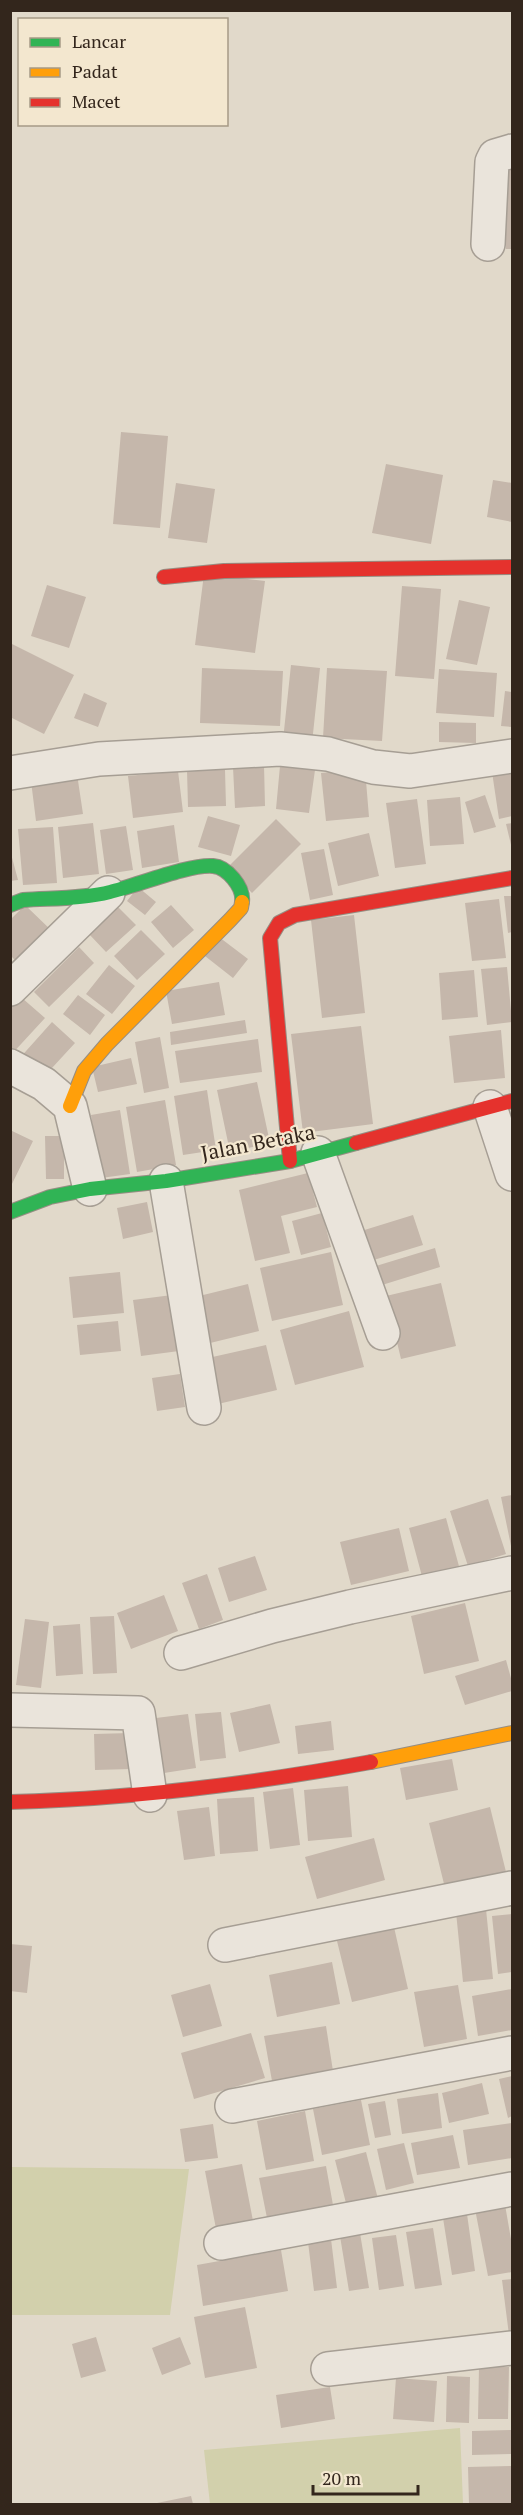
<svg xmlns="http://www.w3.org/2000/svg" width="523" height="2515" viewBox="0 0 523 2515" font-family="'PT Serif',serif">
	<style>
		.green { fill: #d2d0ac }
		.building { fill: #c5b7ab }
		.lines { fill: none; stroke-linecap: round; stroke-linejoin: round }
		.street-casing { stroke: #a69e94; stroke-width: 36 }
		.fast-casing { stroke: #968e83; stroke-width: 16 }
		.slow-casing { stroke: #968e83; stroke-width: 16 }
		.jam-casing { stroke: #968e83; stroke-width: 16 }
		.street { stroke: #eae4db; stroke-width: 33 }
		.fast { stroke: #30b455; stroke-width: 14 }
		.slow { stroke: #ff9f0a; stroke-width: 14 }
		.jam { stroke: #e5322d; stroke-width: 14 }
		.labels { text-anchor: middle; stroke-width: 4.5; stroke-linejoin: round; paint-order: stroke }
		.street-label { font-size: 21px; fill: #33261c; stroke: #f3e7cf }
	</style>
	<rect width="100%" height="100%" fill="#e1d9ca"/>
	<path class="green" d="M11 2167 189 2169 170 2315H11Z
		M460 2428 463 2504H210L204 2450Z"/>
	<path class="building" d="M504 169H512V249H506Z
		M121 432 168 436 160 528 113 524Z
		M386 464 443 475 431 544 372 533Z
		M493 480 512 483V522L487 517Z
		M176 483 215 489 207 543 168 538Z
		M204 574 265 581 255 653 195 645Z
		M47 585 86 597 69 648 31 636Z
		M402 586 441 589 434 679 395 676Z
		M459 600 490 607 477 665 446 659Z
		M10 643 74 675 44 734 10 717Z
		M291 665 320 668 312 743 283 740Z
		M202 668 283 671 280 726 200 723Z
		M327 668 387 671 382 741 323 738Z
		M439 669 497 673 494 717 436 713Z
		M505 691 512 692V727L501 726Z
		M84 693 107 703 98 727 74 718Z
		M439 722 476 723V743L439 742Z
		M264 765 265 806 235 808 233 767Z
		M280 766 315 770 309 813 276 809Z
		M365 769 369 817 326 821 321 773Z
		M512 769V816L499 819 492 772Z
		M187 770H225L226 806 188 807Z
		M178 771 183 812 133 818 128 776Z
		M77 774 83 814 36 821 31 781Z
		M485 795 496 827 474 833 465 802Z
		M460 797 464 844 430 846 427 800Z
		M417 799 426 864 395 868 386 803Z
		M208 816 240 825 231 856 198 847Z
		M276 819 301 844 252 893 227 868Z
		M93 823 99 874 63 878 58 827Z
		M512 823V849L506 824Z
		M174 825 179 862 142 868 137 831Z
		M126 826 133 870 106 874 100 830Z
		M53 827 57 883 23 885 18 829Z
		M369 833 379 876 338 886 328 843Z
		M324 849 333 895 310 900 301 853Z
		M10 850 18 880 10 881Z
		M138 887 156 902 145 915 127 901Z
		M504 896H512V932L508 933Z
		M499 899 506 958 472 961 465 903Z
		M25 905 53 932 20 965 10 955V920Z
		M171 905 194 930 173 948 151 922Z
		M118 907 136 925 106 952 89 934Z
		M354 915 365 1013 322 1018 311 920Z
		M141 930 165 954 137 980 114 956Z
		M219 937 248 959 233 978 205 956Z
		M79 947 94 963 49 1007 34 992Z
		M109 965 135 986 112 1014 86 994Z
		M507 967 512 1022 487 1025 481 969Z
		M474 970 478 1017 442 1020 439 973Z
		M219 982 225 1015 172 1024 166 991Z
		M14 991 45 1018 10 1056V995Z
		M78 995 105 1015 90 1035 63 1014Z
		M245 1020 247 1033 171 1045 170 1032Z
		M52 1022 75 1043 40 1081 18 1060Z
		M361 1026 373 1124 303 1133 291 1034Z
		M501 1030 505 1078 454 1083 449 1036Z
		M160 1037 169 1088 144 1093 135 1042Z
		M258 1039 262 1072 180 1083 175 1051Z
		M131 1058 137 1084 98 1092 92 1067Z
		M257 1082 270 1143 230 1152 217 1090Z
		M207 1090 216 1150 183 1155 174 1096Z
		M165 1100 176 1165 137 1172 126 1107Z
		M120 1110 130 1174 101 1178 91 1115Z
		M10 1130 33 1141 10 1188Z
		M45 1136H64V1179H46Z
		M308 1173 317 1207 281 1216 290 1253 255 1261 239 1190Z
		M147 1202 153 1232 123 1239 117 1208Z
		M322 1213 331 1247 301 1255 292 1221Z
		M413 1215 423 1245 367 1262 358 1232Z
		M435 1248 440 1267 382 1285 376 1266Z
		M331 1252 343 1305 272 1321 260 1268Z
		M120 1272 124 1313 73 1318 69 1277Z
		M441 1283 456 1346 401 1359 386 1296Z
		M248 1284 259 1331 202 1345 191 1298Z
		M172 1295 179 1351 141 1356 133 1300Z
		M349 1311 364 1367 295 1385 280 1330Z
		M118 1321 121 1351 80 1355 77 1325Z
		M266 1345 277 1390 218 1404 208 1358Z
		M180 1374 185 1407 157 1411 152 1378Z
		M512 1495V1546H511L501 1497Z
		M488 1499 506 1554 468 1566 450 1511Z
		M446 1518 460 1570 423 1580 409 1528Z
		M399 1528 409 1571 351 1585 340 1542Z
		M255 1556 267 1590 229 1602 218 1568Z
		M207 1574 223 1620 199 1629 182 1583Z
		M164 1595 178 1631 131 1649 117 1613Z
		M465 1603 479 1661 424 1674 411 1616Z
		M114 1616 117 1673 93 1674 90 1617Z
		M25 1619 49 1622 41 1688 16 1685Z
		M80 1624 83 1674 56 1676 53 1626Z
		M506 1660 512 1682V1691L465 1705 455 1676Z
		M270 1704 280 1743 239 1752 230 1713Z
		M221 1712 226 1758 200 1761 195 1714Z
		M188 1714 196 1768 164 1773 156 1718Z
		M331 1721 334 1750 298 1754 295 1726Z
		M130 1733 131 1769 95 1770 94 1734Z
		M452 1759 458 1790 406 1800 400 1768Z
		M348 1786 352 1837 308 1841 304 1790Z
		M293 1788 300 1845 270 1849 263 1792Z
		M254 1797 258 1851 220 1854 217 1799Z
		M209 1807 215 1856 184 1860 177 1811Z
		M490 1807 506 1872 445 1888 429 1823Z
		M374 1838 385 1880 317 1899 305 1857Z
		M486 1909 493 1979 463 1982 456 1912Z
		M512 1914V1972L498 1974 492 1916Z
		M394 1927 408 1989 352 2002 337 1941Z
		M10 1944 32 1946 27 1993 10 1991Z
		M332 1962 340 2004 277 2017 269 1975Z
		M210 1984 222 2026 183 2037 171 1995Z
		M458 1985 467 2039 424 2047 414 1992Z
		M512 1989V2030L478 2036 472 1996Z
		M326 2026 333 2071 272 2081 264 2036Z
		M251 2033 265 2078 194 2099 181 2053Z
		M512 2076V2116L508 2118 499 2079Z
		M482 2083 489 2114 449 2123 442 2093Z
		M438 2093 442 2128 402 2134 397 2099Z
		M361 2100 370 2145 322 2155 313 2109Z
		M385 2101 391 2135 375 2138 368 2104Z
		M305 2111 314 2161 266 2170 257 2121Z
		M512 2123V2158L468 2165 463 2130Z
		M213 2124 218 2158 185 2162 180 2129Z
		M453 2135 460 2168 417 2175 411 2143Z
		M404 2143 414 2183 386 2190 377 2149Z
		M366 2152 378 2199 347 2207 335 2160Z
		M242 2164 254 2226 217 2234 205 2171Z
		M326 2166 333 2205 267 2218 259 2178Z
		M504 2199 512 2245V2272L488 2276 474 2204Z
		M467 2214 475 2271 452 2275 443 2218Z
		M433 2228 442 2285 415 2289 406 2232Z
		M360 2233 369 2288 349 2291 340 2236Z
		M396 2235 404 2286 379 2290 372 2238Z
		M331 2239 337 2288 314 2291 308 2242Z
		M281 2250 288 2291 203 2306 197 2265Z
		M512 2279V2335H509L502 2280Z
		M245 2307 257 2368 205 2378 194 2317Z
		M96 2337 106 2371 81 2378 72 2344Z
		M180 2337 191 2364 162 2375 152 2348Z
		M479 2367H509L508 2419H478Z
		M447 2376 470 2377 469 2423 446 2422Z
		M396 2378 437 2381 434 2422 393 2419Z
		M330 2387 335 2419 281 2428 276 2395Z
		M512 2430V2454L472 2455V2431Z
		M512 2466V2504H469L468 2467Z
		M191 2496 193 2504H157V2503Z"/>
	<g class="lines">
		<g class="street-casing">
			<path id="street" d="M488 244 492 162 495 156 512 151
				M10 773 99 759 280 749 328 754 373 767 410 771 512 756
				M10 989 108 893
				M10 1066 44 1084 70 1106 90 1189
				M490 1107 512 1174
				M318 1153 383 1333
				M166 1181 204 1408
				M181 1653 272 1626 350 1607 512 1573
				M10 1710 138 1713 150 1795
				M225 1945 512 1888
				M232 2106 512 2053
				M221 2243 512 2189
				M328 2369 512 2348"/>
		</g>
		<g class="fast-casing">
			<path id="fast" d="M10 905 23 900C51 898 83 899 110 892 136 886 189 864 213 866 227 867 244 887 242 902
				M10 1212 50 1197 90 1189 166 1181 290 1161 356 1143"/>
		</g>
		<g class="slow-casing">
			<path id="slow" d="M70 1106 84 1071 107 1044 230 920 241 908 242 902
				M371 1762 512 1733"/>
		</g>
		<g class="jam-casing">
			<path id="jam" d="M164 577 224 571 512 567
				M356 1143 512 1101
				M290 1161 270 938 279 923 295 915 512 878
				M10 1802C132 1799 251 1784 371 1762"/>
		</g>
		<use href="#street" class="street"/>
		<use href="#fast" class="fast"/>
		<use href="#slow" class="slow"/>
		<use href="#jam" class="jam"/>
	</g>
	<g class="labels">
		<g class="street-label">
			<text transform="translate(258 1143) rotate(-11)" y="7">Jalan Betaka</text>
		</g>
	</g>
	<rect width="523" height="2515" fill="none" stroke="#33261c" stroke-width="24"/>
	<rect x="18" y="18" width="210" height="108" fill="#f3e7cf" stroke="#a69a87" stroke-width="1.5"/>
	<rect x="30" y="38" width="30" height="9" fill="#30b455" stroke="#a69a87" stroke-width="1.5"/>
	<text x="72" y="48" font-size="18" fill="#33261c">Lancar</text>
	<rect x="30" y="68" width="30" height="9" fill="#ff9f0a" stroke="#a69a87" stroke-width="1.5"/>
	<text x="72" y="78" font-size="18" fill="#33261c">Padat</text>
	<rect x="30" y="98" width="30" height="9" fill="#e5322d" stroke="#a69a87" stroke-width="1.5"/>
	<text x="72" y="108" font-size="18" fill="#33261c">Macet</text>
	<path d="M313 2485v9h105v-9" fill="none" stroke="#33261c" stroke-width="3"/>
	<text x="322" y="2485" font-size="18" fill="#33261c" stroke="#f3e7cf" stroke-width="4.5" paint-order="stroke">20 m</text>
</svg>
